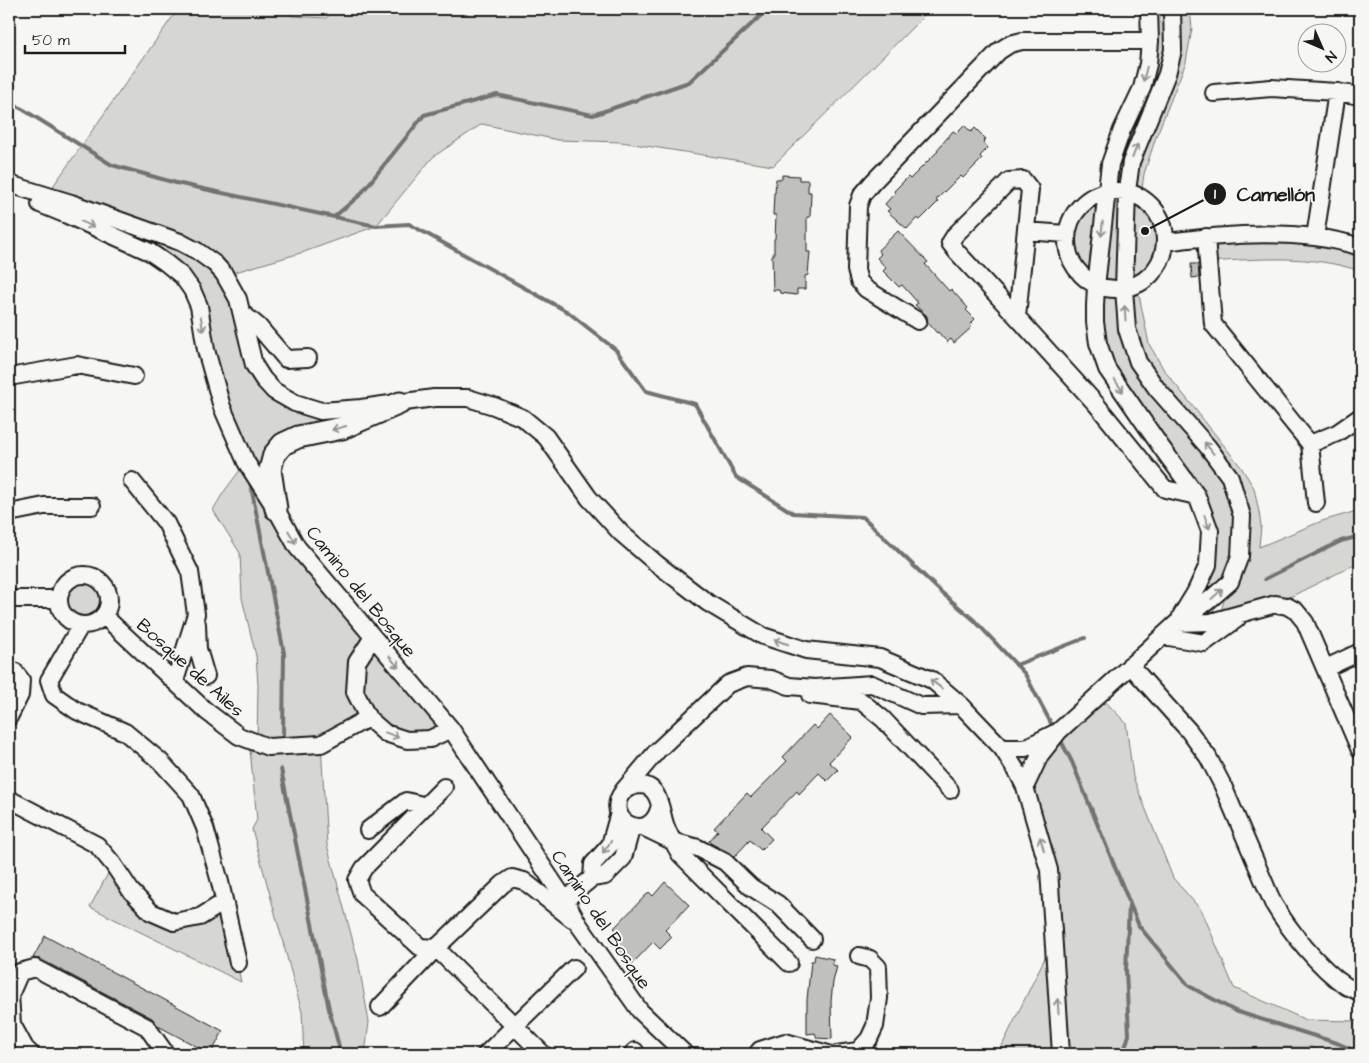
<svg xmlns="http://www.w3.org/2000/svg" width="1369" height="1063" viewBox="0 0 1369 1063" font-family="'Architects Daughter',sans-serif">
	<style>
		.green { fill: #d6d6d2; stroke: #797977 }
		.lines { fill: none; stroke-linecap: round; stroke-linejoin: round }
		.stream { stroke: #727271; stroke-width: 4 }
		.building { fill: #c0c0bd; stroke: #1c1c1c }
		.minor-casing { stroke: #1c1c1c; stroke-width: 20 }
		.major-casing { stroke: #1c1c1c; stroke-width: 25 }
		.minor { stroke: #f6f6f2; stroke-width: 16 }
		.major { stroke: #f6f6f2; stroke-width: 21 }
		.oneway { stroke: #949492 }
		.labels { text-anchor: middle; stroke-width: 4; stroke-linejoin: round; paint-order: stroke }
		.street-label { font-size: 19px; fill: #1c1c1c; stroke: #f6f6f2 }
		.leader { fill: none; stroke: #1c1c1c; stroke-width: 2 }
		.callout-dot { fill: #1c1c1c; stroke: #f6f6f2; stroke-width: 2 }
		.mark-label { font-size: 15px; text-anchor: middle; font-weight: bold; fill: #fff }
		.callout-label { font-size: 20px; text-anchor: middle; font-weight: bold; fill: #1c1c1c; stroke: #f6f6f2; stroke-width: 4; stroke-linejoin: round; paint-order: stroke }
	</style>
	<rect width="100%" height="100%" fill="#f6f6f2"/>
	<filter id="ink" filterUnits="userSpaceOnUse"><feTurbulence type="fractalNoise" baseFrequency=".02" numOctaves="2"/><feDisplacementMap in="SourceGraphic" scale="10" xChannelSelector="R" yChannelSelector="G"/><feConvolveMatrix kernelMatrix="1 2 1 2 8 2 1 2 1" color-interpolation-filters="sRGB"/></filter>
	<g filter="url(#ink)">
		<path class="green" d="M178 9H282L292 16 326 18 337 9H931L773 166 621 142 558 140 482 124 433 157 376 226 304 252 225 275 254 365 295 403 361 408 283 444 276 509 451 729 407 740 367 718 321 744 327 845 358 960 369 1022 365 1054H304L302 1012 252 829 257 820 249 740 257 742 258 685 256 656 242 598 240 553 213 510 223 493 246 462 182 276 46 196Z
			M1149 9H1190L1192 29 1186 62 1156 137 1144 174 1141 196C1175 221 1173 264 1137 285L1149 344 1164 370 1241 467 1254 488 1259 512 1261 526 1259 547 1322 521 1360 510V562L1276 604 1221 611 1229 583 1207 602 1195 593 1210 531 1107 369 1096 286 1076 271 1066 247V234L1069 223 1083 202 1106 191 1142 88Z
			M1258 235 1360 252V271C1310 254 1259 259 1207 262L1206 237Z
			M77 574 93 575 106 585 110 601 104 616 93 624 81 625 69 621 60 611 58 599 63 583Z
			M1099 695 1126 723 1133 777 1173 878 1202 911 1234 988 1306 1020 1355 1021 1360 1018V1054H1326L1311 1047 1242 1048 1216 1054H998L1054 939 1049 870 1002 748H1025Z
			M113 864 131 891 174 922 224 902 241 982 90 907Z"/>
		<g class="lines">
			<path class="stream" d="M9 102 24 110 112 165 176 183 376 226 409 224 568 312 616 350 646 391 695 404 736 477 793 513 863 517 941 592 974 620 1025 674 1053 727
				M334 217 360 195 424 115 497 95 593 115 689 82 768 9
				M250 481 284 653 283 735
				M1265 579 1341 541 1360 536
				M1016 665 1085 638
				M1061 741 1072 762 1139 926 1189 986 1235 1011 1337 1043 1360 1053
				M281 769 329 1009 341 1054
				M1123 1054 1129 1035 1126 970 1129 905"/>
		</g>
		<path class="building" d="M964 125 971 132 975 128 986 139 983 142 988 148 980 156 982 159 963 178 961 176 951 185 936 200 938 202 920 220 917 218 907 229 887 211 890 209 885 204 895 193 894 191 908 177 910 179 938 151 937 150 953 131 956 133Z
			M782 175 799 176V180H808V192H811L810 217H807V252H810L808 275 805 276V289H797V295L780 293 779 290H773L772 255H774V239H775L776 215H773L774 193H775L776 179H782Z
			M898 231 928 262 925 264 949 291 951 289 968 308 966 310 975 319 970 324 972 327 954 343 951 339 947 342 938 332 937 333 928 323 927 316 915 305 918 303 902 285 899 287 883 271 886 268 877 258 881 254 878 250Z
			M1191 264H1198L1199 277 1192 278Z
			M830 715 853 737 829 762 838 770 827 781 819 773 799 794 797 791 761 828 772 839 761 850 750 840 734 857 730 853 712 844 709 841 718 831 714 828 747 793 751 797 787 761 783 757 813 725 817 729Z
			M665 882 689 905 665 930 672 937 660 949 653 942 632 964 609 941 618 932 614 928 649 892 653 896Z
			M45 936 223 1031 211 1054 158 1026 152 1018 40 959 33 958Z
			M815 955 833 959 832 965 837 966 833 982 831 1001 832 1039 817 1038 815 1033 807 1034V1000L811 961H814Z"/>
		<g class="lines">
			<g class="minor-casing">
				<path id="minor" d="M1149 9 1150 41 1148 64 1142 88 1122 130 1110 164 1096 286 1095 306V322L1098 343 1107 369 1161 447 1197 496 1210 531 1208 565 1195 593 1181 616
					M1214 93 1271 88 1337 92 1360 96
					M9 184 71 203 180 242 197 251 215 264 224 274 238 299 254 365 263 379 274 391 295 403 321 411 361 408 434 398H468L494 406 523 418 546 437 589 498 621 533 657 564 708 603 763 636 806 650 880 658 932 680 961 705 1002 748 1018 773 1025 787 1049 870 1061 1054
					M1067 240a49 49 0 1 1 98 0a49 49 0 1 1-98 0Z
					M40 204 67 215 150 252 166 263 182 276 192 290 199 306 206 350 222 407 246 462 276 509 297 547 451 729 565 900 579 925 640 1011 685 1054
					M1026 231 1066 234
					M1206 237 1213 324 1310 444 1316 503
					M1315 237 1337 92
					M1166 242C1227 234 1301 228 1360 247
					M242 313 258 326 286 359 308 358
					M1017 317 1030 189 1023 180 1009 181 955 235 950 243 957 252 1017 317 1096 404 1165 489 1197 496
					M918 321 866 289 859 281 856 270 858 206 862 195 872 183 999 51 1010 44 1022 41H1150
					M9 377 77 365 134 376
					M1310 444 1337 433 1360 417
					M132 481 166 523 190 572 196 614 175 681
					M9 513 44 506H92
					M59 600a25 25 0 1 1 50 0a25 25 0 1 1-50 0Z
					M9 599H58
					M104 616 206 711 239 736 268 747 321 744 368 718
					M1177 623 1211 622 1276 604 1287 606 1296 611 1305 622 1360 750
					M197 624 198 649 206 676
					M81 625 49 680 54 695 77 711 125 732 160 761 191 795 205 828 220 882 238 963
					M1163 636 1204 643 1237 619
					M373 637 357 662 355 692 368 718 385 733 407 740 430 739 451 729
					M1130 665 1189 731 1208 757 1223 786 1273 903C1289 930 1319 968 1346 986 1350 988 1356 990 1360 993
					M1326 668 1360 652
					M810 695 861 701 883 719 950 790
					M9 717 20 695 21 680 14 671
					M1002 748H1025L1055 733
					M444 787 364 868 357 880 362 894 420 947 436 948 543 1054
					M1025 787 1040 755 1059 731 1177 623 1207 602 1230 582 1240 556 1242 516 1230 477 1208 447 1157 389 1138 362 1127 329 1124 289 1127 191 1131 162 1167 74 1173 50 1172 9
					M623 791 657 751 728 684 747 677 771 679 789 686 815 688 872 684 921 706 961 705
					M9 799 97 845 113 864 131 891 151 912 174 922 200 917 224 902
					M660 805C652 845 606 823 620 796 624 789 631 786 639 785 661 784 660 812 666 827 670 837 675 845 680 854L789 963
					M643 827 672 841 698 848 725 862 751 887 778 904 812 939
					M368 830 406 801 426 806
					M592 878 593 864 610 845 619 813
					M565 900 592 878 605 876 623 858 632 826
					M380 1007 436 948 503 884 512 878 524 881 572 919
					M31 1054 25 1048 12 1024 10 995 20 972 35 968 147 1027 166 1054
					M486 1054 574 968
					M632 1054 635 1051
					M757 1054 760 1050 785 1042 828 1054
					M837 1054 858 1051 869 1039 875 1026 879 998 878 967 870 959 859 956"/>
			</g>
			<g class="major-casing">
				<path id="major" d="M276 509 270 470 274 455 283 444 298 437 342 428 400 403"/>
			</g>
			<use href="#minor" class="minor"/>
			<use href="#major" class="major"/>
		</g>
		<defs><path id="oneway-shaft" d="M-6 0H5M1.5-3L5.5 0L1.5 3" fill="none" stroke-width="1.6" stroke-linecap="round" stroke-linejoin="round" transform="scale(1.25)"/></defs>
		<g class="oneway">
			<use href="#oneway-shaft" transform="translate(1145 74) rotate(104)"/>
			<use href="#oneway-shaft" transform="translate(1135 151) rotate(-69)"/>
			<use href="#oneway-shaft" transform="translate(87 224) rotate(24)"/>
			<use href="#oneway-shaft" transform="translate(1102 229) rotate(96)"/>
			<use href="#oneway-shaft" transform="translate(1125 313) rotate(-94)"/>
			<use href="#oneway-shaft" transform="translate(202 324) rotate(81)"/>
			<use href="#oneway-shaft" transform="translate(1119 386) rotate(56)"/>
			<use href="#oneway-shaft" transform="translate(339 428) rotate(165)"/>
			<use href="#oneway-shaft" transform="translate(1209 448) rotate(-128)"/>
			<use href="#oneway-shaft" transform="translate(1207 522) rotate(69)"/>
			<use href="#oneway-shaft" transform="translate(292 537) rotate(60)"/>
			<use href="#oneway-shaft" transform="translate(1217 594) rotate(-42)"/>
			<use href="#oneway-shaft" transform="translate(781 642) rotate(-162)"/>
			<use href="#oneway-shaft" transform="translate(394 662) rotate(50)"/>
			<use href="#oneway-shaft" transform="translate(936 684) rotate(-142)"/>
			<use href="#oneway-shaft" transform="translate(392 735) rotate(20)"/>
			<use href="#oneway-shaft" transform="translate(1042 844) rotate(-106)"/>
			<use href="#oneway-shaft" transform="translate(607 847) rotate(125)"/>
			<use href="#oneway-shaft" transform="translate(1058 1006) rotate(-94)"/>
		</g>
	</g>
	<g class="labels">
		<g class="street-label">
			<text transform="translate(362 591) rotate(51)" y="7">Camino del Bosque</text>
			<text transform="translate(191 667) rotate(42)" y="7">Bosque de Ailes</text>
			<text transform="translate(602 919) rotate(56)" y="7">Camino del Bosque</text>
		</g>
	</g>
	<path class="leader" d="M1145 231L1215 194"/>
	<g class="callout-dot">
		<circle cx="1145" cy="231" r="5"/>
		<circle cx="1215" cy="194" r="12"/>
	</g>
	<g class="mark-label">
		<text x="1215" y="199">1</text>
	</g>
	<g class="callout-label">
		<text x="1276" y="201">Camellón</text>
	</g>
	<rect width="1369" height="1063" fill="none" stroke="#f6f6f2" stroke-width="30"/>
	<rect x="15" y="15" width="1339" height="1033" fill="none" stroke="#1c1c1c" stroke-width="2" filter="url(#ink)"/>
	<g transform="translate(1322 48) rotate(135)"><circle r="24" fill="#f6f6f2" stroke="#9f9f9c"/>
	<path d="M0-4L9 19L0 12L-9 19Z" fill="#1c1c1c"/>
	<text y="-8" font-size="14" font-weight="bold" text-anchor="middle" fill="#1c1c1c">N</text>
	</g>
	<path d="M25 45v8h100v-8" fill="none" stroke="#1c1c1c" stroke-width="2.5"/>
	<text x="32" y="45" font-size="15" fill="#1c1c1c" stroke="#f6f6f2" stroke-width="4" paint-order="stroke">50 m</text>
</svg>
